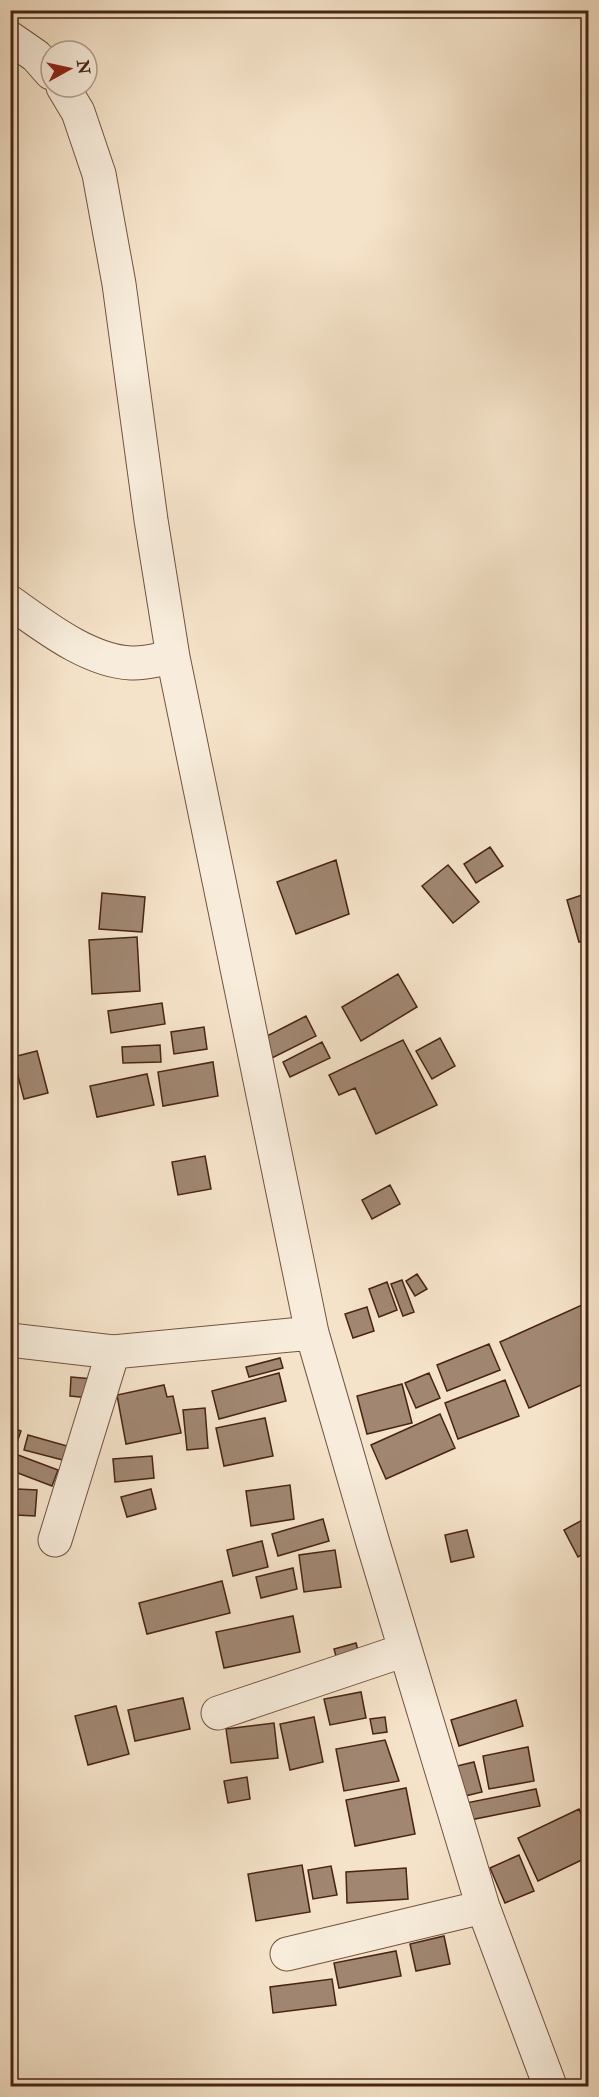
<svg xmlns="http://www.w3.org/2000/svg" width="599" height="2097" viewBox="0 0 599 2097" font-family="'IM FELL Double Pica',serif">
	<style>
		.building { fill: #a18772; stroke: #472413; stroke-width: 1.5 }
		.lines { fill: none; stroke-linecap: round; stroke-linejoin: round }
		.minor-casing { stroke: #725440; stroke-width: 35 }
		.minor { stroke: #f8eddc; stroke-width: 33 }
	</style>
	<rect width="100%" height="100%" fill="#f5e3c9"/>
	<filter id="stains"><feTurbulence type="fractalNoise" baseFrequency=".00333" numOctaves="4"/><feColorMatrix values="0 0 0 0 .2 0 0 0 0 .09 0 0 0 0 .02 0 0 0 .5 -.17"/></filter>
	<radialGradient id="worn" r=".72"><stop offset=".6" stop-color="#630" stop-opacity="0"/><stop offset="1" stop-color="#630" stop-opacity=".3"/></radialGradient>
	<path class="building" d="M490 847 503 866 476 883 464 864Z
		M336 860 349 914 296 934 277 882Z
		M448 865 479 902 453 923 422 886Z
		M102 893 145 897 142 932 99 929Z
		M588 893V940L579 942 567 900Z
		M137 937 140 991 92 994 89 940Z
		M398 974 417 1007 361 1041 342 1007Z
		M162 1003 165 1024 111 1033 108 1011Z
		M306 1016 316 1036 270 1059 261 1039Z
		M204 1027 207 1049 174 1054 171 1032Z
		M440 1038 455 1066 432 1079 416 1051Z
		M403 1040 437 1105 376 1134 355 1088 339 1095 329 1075Z
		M322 1042 330 1058 290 1077 283 1062Z
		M160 1045 161 1062 123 1063 122 1047Z
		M37 1051 48 1093 24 1099 13 1057Z
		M213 1062 218 1096 163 1106 158 1072Z
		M147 1074 154 1105 97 1117 90 1086Z
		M205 1156 211 1189 178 1195 172 1162Z
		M390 1185 400 1204 372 1219 362 1200Z
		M417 1274 427 1289 415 1296 406 1281Z
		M402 1280 414 1312 403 1316 391 1284Z
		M387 1282 397 1310 379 1317 369 1289Z
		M582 1305 588 1320V1382L529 1408 500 1342Z
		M367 1307 374 1331 353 1338 345 1314Z
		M489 1344 500 1370 447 1391 437 1365Z
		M280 1358 283 1368 249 1377 246 1367Z
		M279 1373 286 1401 219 1419 212 1391Z
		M429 1373 440 1398 416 1408 405 1383Z
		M71 1377 93 1379 91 1398 70 1396Z
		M505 1380 519 1416 458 1439 445 1403Z
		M402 1384 412 1423 367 1434 357 1396Z
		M164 1385 167 1397 173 1396 181 1433 126 1444 117 1395Z
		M205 1408 208 1448 187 1450 183 1410Z
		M440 1414 455 1448 386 1479 371 1445Z
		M265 1418 273 1456 224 1466 216 1428Z
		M10 1427 21 1431 16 1445 10 1443Z
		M28 1435 67 1446 63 1460 24 1450Z
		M10 1452 58 1470 52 1486 10 1470Z
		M152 1456 154 1478 115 1482 113 1459Z
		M290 1485 294 1519 251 1526 246 1491Z
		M17 1489 37 1490 35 1516 16 1515Z
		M151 1489 156 1509 127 1517 121 1497Z
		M588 1517V1551L578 1557 564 1530Z
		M323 1519 329 1541 278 1556 272 1534Z
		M467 1530 474 1557 451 1562 445 1535Z
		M262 1541 268 1567 233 1576 227 1550Z
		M335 1550 341 1587 304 1592 299 1555Z
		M293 1568 297 1589 261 1598 256 1577Z
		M222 1581 230 1613 147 1634 139 1603Z
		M293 1616 300 1652 224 1668 216 1632Z
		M356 1643 361 1661 339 1667 334 1649Z
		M361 1692 366 1718 330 1725 324 1699Z
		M183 1698 190 1729 135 1741 128 1710Z
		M516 1700 523 1726 459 1746 451 1720Z
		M116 1706 129 1754 88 1765 75 1716Z
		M314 1717 323 1762 290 1770 280 1724Z
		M385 1717 387 1732 373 1734 370 1719Z
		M274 1723 278 1758 231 1763 226 1729Z
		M385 1740 399 1781 344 1791 336 1749Z
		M528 1747 534 1781 489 1789 483 1756Z
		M474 1762 482 1792 465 1796 457 1766Z
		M247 1777 250 1799 228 1803 224 1781Z
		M406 1788 415 1834 355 1846 346 1800Z
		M536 1789 540 1806 470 1820 466 1803Z
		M579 1809 588 1829V1857L538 1881 518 1838Z
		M519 1855 534 1891 505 1903 490 1868Z
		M302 1865 310 1912 256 1921 248 1874Z
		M331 1866 337 1895 313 1899 308 1870Z
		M406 1868 408 1899 347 1903 346 1872Z
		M444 1936 450 1964 416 1971 410 1944Z
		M396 1951 401 1976 339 1988 334 1963Z
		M332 1979 336 2005 273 2013 270 1987Z"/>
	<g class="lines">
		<g class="minor-casing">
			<path id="minor" d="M10 38 36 56 51 73
				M63 87 78 112 99 174 119 284 151 520 173 657 312 1333 373 1543 483 1907 550 2086
				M10 602C44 626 88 661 131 663 145 664 160 659 173 657
				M10 1340 113 1352 312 1333
				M55 1540 113 1352
				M218 1713 405 1650
				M287 1954 483 1907"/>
		</g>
		<use href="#minor" class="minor"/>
	</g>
	<rect width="599" height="2097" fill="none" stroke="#f5e3c9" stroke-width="36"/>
	<rect x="12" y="12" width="575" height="2073" fill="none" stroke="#472413" stroke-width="3"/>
	<rect x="18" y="18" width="563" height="2061" fill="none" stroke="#472413" stroke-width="1.5"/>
	<g transform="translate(69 69) rotate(82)"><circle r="28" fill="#f8eddc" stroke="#b19d8c" stroke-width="1.5"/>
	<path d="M0-4.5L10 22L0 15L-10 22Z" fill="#8f2418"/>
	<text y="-9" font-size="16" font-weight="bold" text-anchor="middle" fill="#472413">N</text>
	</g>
	<rect width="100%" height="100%" filter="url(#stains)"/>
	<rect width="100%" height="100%" fill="url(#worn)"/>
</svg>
